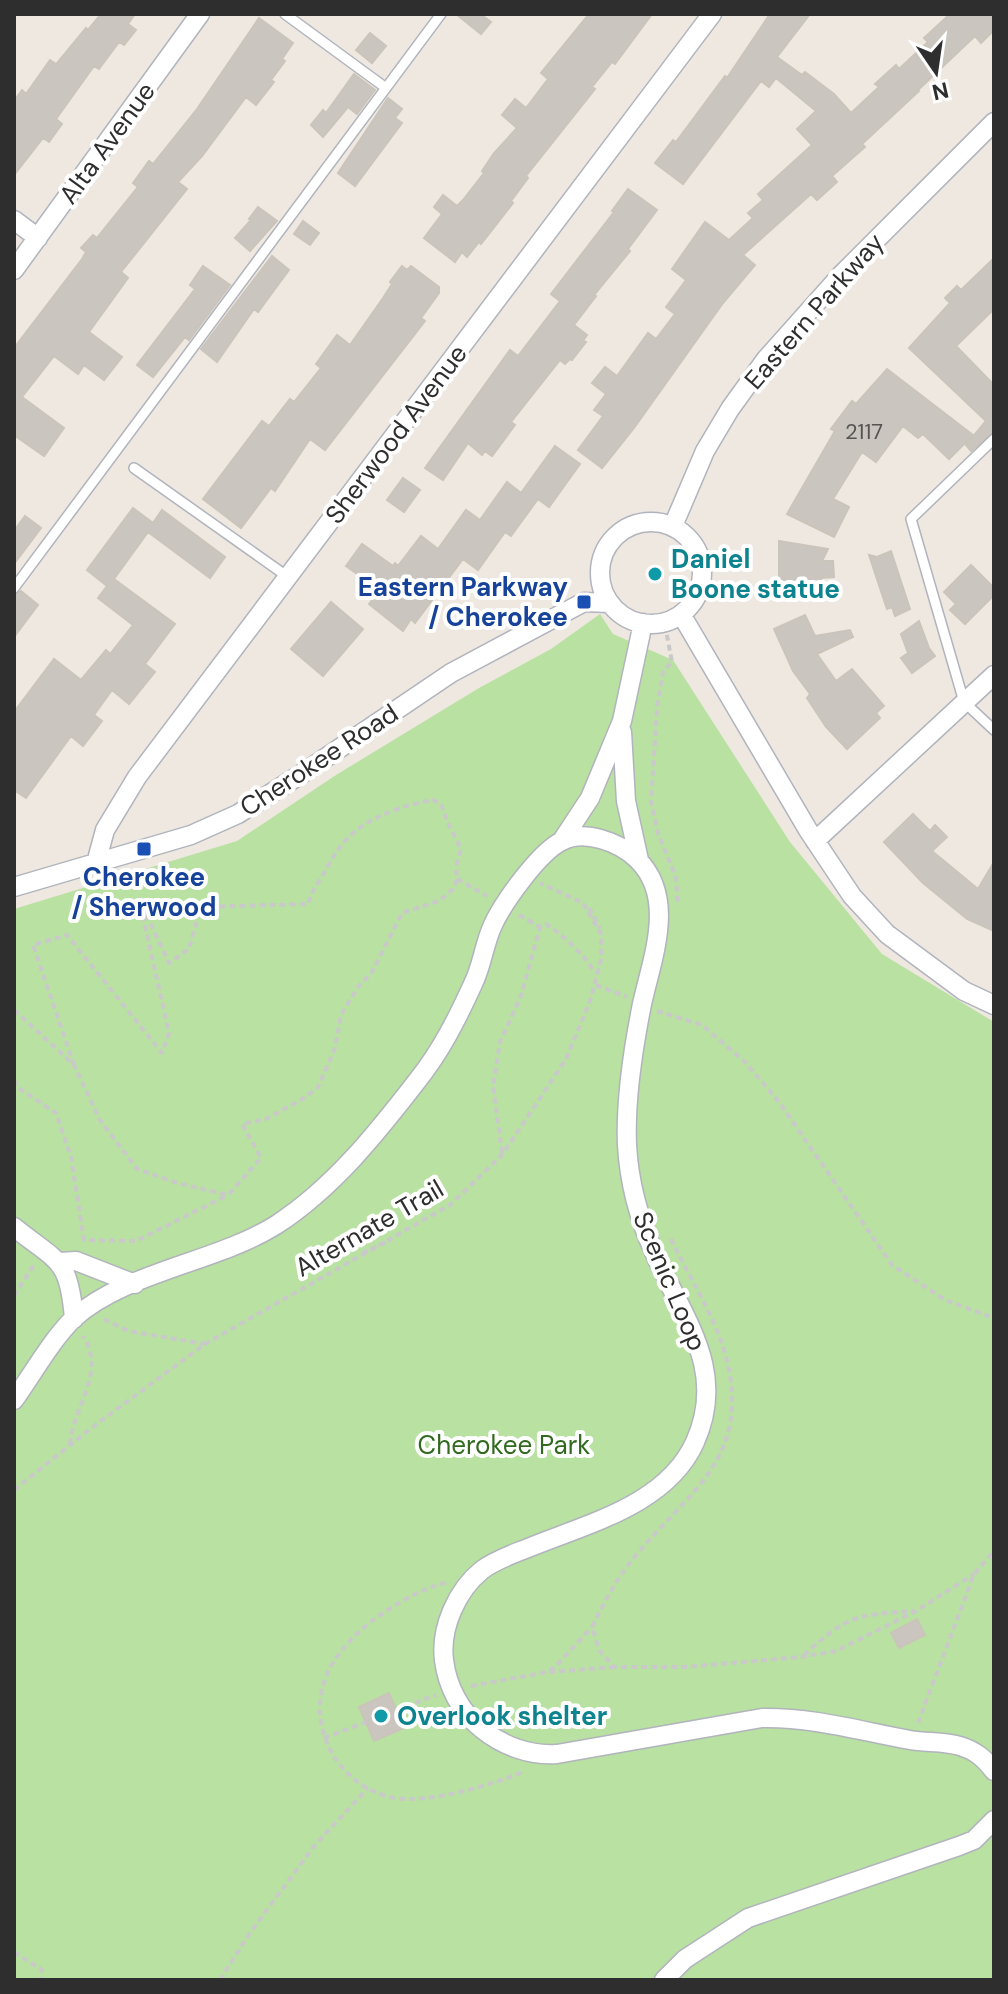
<svg xmlns="http://www.w3.org/2000/svg" width="1008" height="1994" viewBox="0 0 1008 1994" font-family="'DM Sans',sans-serif">
	<style>
		.green { fill: #b9e1a1 }
		.building { fill: #cac6bf; stroke: #cac4ba; stroke-width: 2 }
		.lines { fill: none; stroke-linecap: round; stroke-linejoin: round }
		.lane-casing { stroke: #b1b4bd; stroke-width: 12 }
		.street-casing { stroke: #b1b4bd; stroke-width: 21 }
		.path { stroke: #c9c9c9; stroke-width: 4; stroke-dasharray: 6 4; stroke-linecap: butt }
		.lane { stroke: #fff; stroke-width: 9 }
		.street { stroke: #fff; stroke-width: 18 }
		.path-bridge { stroke: #c9c9c9; stroke-width: 4; stroke-dasharray: 6 4; stroke-linecap: butt }
		.culture-dot { fill: #0f9aa8; stroke: #fff; stroke-width: 3 }
		.transit-dot { fill: #1a4fb4; stroke: #fff; stroke-width: 3 }
		.labels { text-anchor: middle; stroke-width: 8; stroke-linejoin: round; paint-order: stroke }
		.number-label { font-size: 22px; fill: #555452 }
		.street-label { font-size: 26px; fill: #2e2e2e; stroke: #fff }
		.culture-label { font-size: 26px; font-weight: bold; fill: #0d838f; stroke: #fff; text-anchor: start }
		.transit-label { font-size: 26px; font-weight: bold; fill: #164399; stroke: #fff; text-anchor: end }
		.park-label { font-size: 26px; fill: #31691f; stroke: #fff }
	</style>
	<rect width="100%" height="100%" fill="#eee8e1"/>
	<path class="green" d="M600 614 613 634 673 660 790 842 882 954 994 1022V1980H14V909L237 841 336 775 479 688 551 649Z"/>
	<path class="building" d="M101 14H135L128 24 136 30 124 45 119 42 99 69 94 66 56 119 62 124 49 142 43 138 14 175V101L22 90 26 94 50 60 56 64 58 62 86 28 88 30Z
		M456 14H480L491 22 481 34Z
		M589 14H652L615 64 612 62 592 87 595 89 526 176 528 178 511 201 513 203 481 244 479 242 467 257 462 252 455 262 424 238 442 214 434 207 443 195 457 206 463 200 484 173 482 171 494 153 517 128 502 115 515 99 526 108 548 79 541 73Z
		M770 14H810L777 57 802 75 805 72 834 94 851 113 879 87 875 84 896 65 899 69 928 42 924 38 950 14H994V30L981 43 975 36 918 90 919 91 862 144 865 147 832 176 837 182 817 200 811 194 743 255 755 265 723 303 634 428 602 468 578 450 603 416 594 410 606 394 592 383 605 367 617 376 648 333 656 339 675 314 666 307 686 280 672 269 705 222 729 240 753 218 748 213 763 200 758 194 812 145 797 129 816 111 776 78 769 87 761 81 683 184 655 163 673 140 676 142 725 76 727 78Z
		M259 18 293 43 282 59 285 61 271 80 274 82 256 105 246 97 202 156 178 182 187 189 121 272 128 278 89 332 122 357 104 380 84 365 78 374 54 356 22 397 64 428 44 456 14 435V348L82 259 86 252 81 248 93 235 97 238 138 187 133 183 149 161 153 164 197 109Z
		M370 33 386 46 372 63 356 50Z
		M354 74 375 90 357 114 348 107 323 137 311 125 323 110 326 113Z
		M388 98 402 109 395 118 402 123 355 186 338 173Z
		M628 189 657 210 628 249 630 251 594 295 596 296 574 325 587 335 583 341 586 342 572 360 570 359 565 364 560 360 511 422 515 425 492 456 485 451 482 455 468 443 443 480 425 468 510 350 518 356 560 301 551 294 614 212 612 211Z
		M258 207 277 221 250 251 235 238 251 220 249 219Z
		M303 221 319 233 310 245 294 234Z
		M272 256 289 270 258 312 254 309 217 362 201 349Z
		M994 258V309L956 346 994 385V432L971 451 966 445 986 421 909 348 950 303 945 298 957 286 961 290Z
		M203 266 230 285 189 340 185 337 153 377 137 365 195 289 190 285Z
		M402 266 407 270 411 266 439 287V293L421 318 425 321 325 450 310 439 275 491 271 488 241 528 203 499 262 421 269 426 290 399 294 402 321 368 316 364 337 335 350 345 383 298 392 284 390 282Z
		M887 369 973 435 949 459 923 434 918 438 903 426 876 462 862 452 833 499 849 507 834 537 787 514 835 431 831 429 852 401 856 404Z
		M555 446 580 464 549 507 538 499 511 536 505 532 478 570 463 559 415 623 411 619 403 631 369 604 380 590 346 566 362 544 393 566 395 563 398 566 421 536 438 549 466 510 480 520 507 482 521 493Z
		M403 478 420 490 404 512 387 500Z
		M133 508 153 523 162 510 225 557 210 578 148 532 114 579 175 624 145 664 155 672 129 704 112 690 94 715 102 721 83 746 71 736 26 798 14 790V712L54 659 81 680 106 650 110 654 133 625 98 598 107 586 87 570Z
		M25 516 41 528 14 564V531Z
		M779 541 828 549 822 561H833L834 577 821 578 822 599 787 598 786 585 779 584Z
		M891 551 910 609 895 616 892 607 887 609 869 555 877 557Z
		M971 565 994 588V595L965 624 950 610 956 604 944 592Z
		M21 591 38 605 14 637V595Z
		M331 602 363 629 323 676 291 649Z
		M805 615 815 636 850 630 853 637 817 654 836 681 852 669 884 706 876 713 880 718 847 749 826 727 807 698 810 694 793 671 774 629Z
		M919 621 929 648 935 656 912 673 901 658 908 653 901 634Z
		M913 814 930 831 935 825 947 837 932 851 978 889 994 862V931L967 919 923 883 884 842Z
		M917 1619 925 1635 899 1648 891 1633Z
		M389 1693 404 1728 374 1741 359 1707Z"/>
	<g class="lines">
		<g class="lane-casing">
			<path id="lane" d="M285 14 386 88
				M994 439 911 519 964 702 994 730
				M134 468 288 577
				M14 588 441 14"/>
		</g>
		<g class="street-casing">
			<path id="street" d="M14 220 38 238
				M14 270 200 14
				M600 573a51 51 0 1 1 102 0a51 51 0 1 1-102 0Z
				M673 526 705 451 730 409 766 359 841 275 994 122
				M681 614 808 830 852 896 887 934 964 991 994 1005
				M622 732 626 801 639 860
				M563 839 590 798 622 721 643 623
				M815 841 994 675
				M96 863 105 830 137 777 712 14
				M14 887 191 835 238 814 303 773 451 673 584 602 609 603
				M14 1227C58 1263 69 1257 74 1319
				M60 1262 76 1261 135 1284
				M14 1400C32 1375 52 1339 74 1318 125 1272 217 1262 276 1225 333 1188 376 1134 417 1081 441 1051 457 1019 473 984 482 966 484 945 492 927 502 904 539 852 562 841 584 829 619 842 637 859 677 898 652 958 642 1004 633 1049 625 1099 627 1145 629 1181 639 1219 654 1252 682 1317 728 1369 695 1442 667 1505 586 1524 528 1548 513 1554 495 1560 482 1570 457 1590 440 1628 444 1660 447 1686 461 1713 482 1729 503 1746 530 1756 557 1754L762 1718C813 1717 860 1731 910 1740 926 1743 944 1741 960 1746 976 1751 984 1758 994 1771
				M664 1980 685 1959 748 1918 959 1846 974 1840 994 1820"/>
		</g>
		<path class="path" d="M665 625 672 662 663 671 657 709 651 802 658 833 676 878 678 906
			M457 879 487 896
			M589 908 600 928
			M519 915 540 927 546 924C565 937 583 953 595 973
			M596 985 627 997
			M14 1010 74 1065 100 1120 137 1169 177 1183 228 1195 261 1158 242 1124 266 1119 304 1098 318 1087 335 1048 341 1015 358 987 372 972 402 913 439 901 453 889 457 879 456 867 461 849 447 821 441 804 433 800C404 805 367 817 347 839 336 850 330 863 322 876 316 886 311 893 308 904L201 907 189 949 169 963 139 899 169 1033 162 1053 67 935 33 945 74 1065
			M657 1011 702 1025 745 1062 779 1102 892 1265 945 1300 994 1318
			M14 1080 17 1087 56 1113 71 1157 84 1240 136 1241 228 1195
			M502 1153 493 1086 500 1042 521 996 540 927
			M671 1239C690 1279 717 1319 727 1361 751 1461 686 1493 633 1559 616 1579 604 1603 592 1627L599 1650 614 1667H684L801 1657 836 1651 916 1611 974 1574
			M14 1296 35 1263
			M104 1319 128 1331 205 1344
			M70 1444C73 1406 107 1373 83 1336
			M14 1490 94 1426 205 1344 450 1205 502 1155 566 1059 590 1001 601 960V934L583 903 540 883
			M446 1583C425 1587 405 1599 386 1611 363 1626 340 1647 328 1672 303 1726 339 1788 395 1798 427 1804 496 1784 525 1771
			M804 1655C848 1615 855 1615 914 1611
			M549 1672 614 1667
			M471 1686 547 1672 555 1667 592 1627
			M396 1710 436 1695
			M918 1723 974 1574 994 1551
			M324 1738 366 1722
			M14 1952 42 1970 41 1980
			M220 1980 249 1934 315 1845 368 1788"/>
		<use href="#lane" class="lane"/>
		<use href="#street" class="street"/>
		<path class="path-bridge" d="M362 1253 391 1240"/>
	</g>
	<g class="culture-dot">
		<circle cx="655" cy="574" r="8"/>
		<circle cx="381" cy="1716" r="8"/>
	</g>
	<g class="transit-dot">
		<rect x="576" y="594" width="16" height="16" rx="4"/>
		<rect x="136" y="841" width="16" height="16" rx="4"/>
	</g>
	<g class="labels">
		<g class="number-label">
			<text x="864" y="439">2117</text>
		</g>
		<g class="street-label">
			<text transform="translate(107 143) rotate(-54)" y="9">Alta Avenue</text>
			<text transform="translate(814 311) rotate(-49)" y="9">Eastern Parkway</text>
			<text transform="translate(396 434) rotate(-53)" y="9">Sherwood Avenue</text>
			<text transform="translate(319 760) rotate(-33)" y="9">Cherokee Road</text>
			<text transform="translate(369 1228) rotate(-30)" y="9">Alternate Trail</text>
			<text transform="translate(670 1281) rotate(67)" y="9">Scenic Loop</text>
		</g>
		<g class="culture-label">
			<text x="671" y="568">Daniel<tspan x="671" dy="30">Boone statue</tspan></text>
			<text x="397" y="1725">Overlook shelter</text>
		</g>
		<g class="transit-label">
			<text x="568" y="596">Eastern Parkway<tspan x="568" dy="30">/ Cherokee</tspan></text>
			<text x="144" y="886" text-anchor="middle">Cherokee<tspan x="144" dy="30">/ Sherwood</tspan></text>
		</g>
		<g class="park-label">
			<text x="504" y="1454">Cherokee Park</text>
		</g>
	</g>
	<rect width="1008" height="1994" fill="none" stroke="#2e2e2e" stroke-width="32"/>
	<g transform="translate(936 72) rotate(167)" stroke="#ffffff" stroke-width="6" paint-order="stroke">
	<path d="M0-6L14 30L0 20L-14 30Z" fill="#2e2e2e"/>
	<text y="-12" font-size="22" font-weight="bold" text-anchor="middle" fill="#2e2e2e">N</text>
	</g>
</svg>
